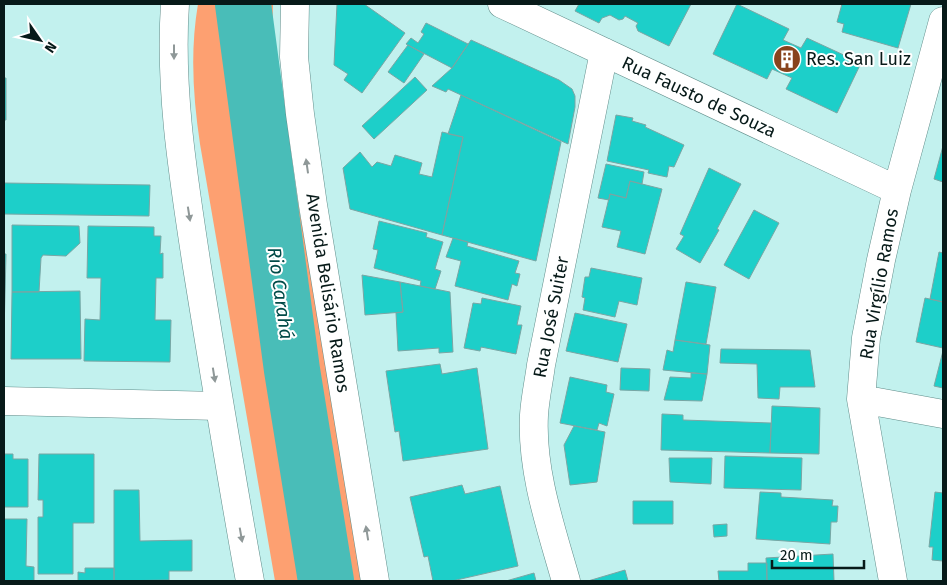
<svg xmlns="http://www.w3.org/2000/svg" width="947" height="585" viewBox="0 0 947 585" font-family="'Fira Sans',sans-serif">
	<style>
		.green { fill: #fda071 }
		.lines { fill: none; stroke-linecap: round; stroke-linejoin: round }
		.river { stroke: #49bdb8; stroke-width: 56 }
		.building { fill: #1dcfc9; stroke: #79a6a4 }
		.street-casing { stroke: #618d8a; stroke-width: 29 }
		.primary-casing { stroke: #618d8a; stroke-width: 29 }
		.street { stroke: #fff; stroke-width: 28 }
		.primary { stroke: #fff; stroke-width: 28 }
		.oneway { fill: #8f9898 }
		.labels { text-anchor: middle; stroke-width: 4; stroke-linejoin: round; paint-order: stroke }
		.poi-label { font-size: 18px; fill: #071a19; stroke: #fff; text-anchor: start }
		.street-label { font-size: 18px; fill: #071a19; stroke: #fff }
		.water-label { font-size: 19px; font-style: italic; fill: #014b48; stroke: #fff }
	</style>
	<rect width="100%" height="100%" fill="#c2f1ee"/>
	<path class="green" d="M198 4H273L272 39 275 71 329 380 361 581H275L200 144C193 97 190 51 198 4Z"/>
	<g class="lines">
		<path class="river" d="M243 4 292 370 326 581"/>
	</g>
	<path class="building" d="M337 4H364L405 33 362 93 344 80 348 74 334 65Z
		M579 4H691L669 46 638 31 636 26 638 23 625 16 623 19 619 20 610 15 602 18 599 23 575 11Z
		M737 4 789 29 783 40 801 48 807 38 861 63 837 113 786 89 792 78 772 69 767 79 713 54Z
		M842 4H911L898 48 842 32 844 24 837 22Z
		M426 23 468 44 452 68 406 44 411 38 418 43 424 34 421 32Z
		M471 40 559 80 572 89 575 96V107L568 144 448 89 446 92 432 86 452 68Z
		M408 45 424 54 404 83 388 72Z
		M415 77 427 90 374 139 362 126Z
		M4 78H6V120H4Z
		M461 95 561 142 536 261 442 235 463 137 448 134Z
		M616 115 633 118 632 121 646 125 645 127 684 145 674 167 669 166 667 177 648 173 649 170 607 161Z
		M442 132 463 137 442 235 350 209 343 168 360 152 372 167 377 162 391 166 395 155 422 163 419 174 432 177Z
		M943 146V182L934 179Z
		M606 164 644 172 642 184 630 181 626 198 610 194 609 200 598 198Z
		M709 168 741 184 717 229 719 230 700 263 676 249 684 236 680 234Z
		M630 181 662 189 645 254 617 247 621 231 602 227 610 194 626 198Z
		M4 183 150 185 149 216 4 214Z
		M754 210 779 223 749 279 724 265Z
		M379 221 427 233 426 237 443 242 435 269 441 271 435 289 420 286 421 281 374 268 378 250 373 249Z
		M12 225 79 226 80 243 66 256 43 255 41 258 39 292H12Z
		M88 226 154 227V236H161L160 254 163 253V278H156L155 320H171L170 362 84 361 85 319 100 320 101 278H87Z
		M453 238 468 242 467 246 519 261 515 273 520 274 517 286 512 284 508 300 455 286 461 261 446 257Z
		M939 252 943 253V302L930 299Z
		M4 254H6L4 333Z
		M591 268 642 278 637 305 619 301 615 317 583 310 585 298 582 297 585 277H589Z
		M362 275 400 282 403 312 365 315Z
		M400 282 450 292 453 352 439 353V348L398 351 396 313 403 312Z
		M686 282 716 287 706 344 675 340Z
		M80 291 81 359H11L12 292Z
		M482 298 521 306 517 325H522L516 354 481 347 480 351 464 348 473 303 481 304Z
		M925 298 943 302V348L916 342Z
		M575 313 627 324 618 362 566 351Z
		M675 340 710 345 707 374 663 370 667 350 673 352Z
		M721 349 810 350 815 387H780L779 399 758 398 757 364 720 363Z
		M943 351V388L934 386Z
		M440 364 442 374 477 368 488 449 403 461 399 431 395 432 386 371Z
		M621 368 650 369 649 391 620 390Z
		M691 373 707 374 702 401 664 400 670 377 691 378Z
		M570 377 607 385 606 392 614 394 607 426 599 423 597 430 560 423Z
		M772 406 820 408 819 454 770 453Z
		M662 414 683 415V420L771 423 770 453 661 450Z
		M574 426 605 432 597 482 570 485 564 445Z
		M4 454H13V459H28V507H4V519H27L26 566 34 567V581H4Z
		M39 454H94V523H73V574H38V517H43V500H38Z
		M725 456 802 458 801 490 724 488Z
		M669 458H712L711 484 670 482Z
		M462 485 465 494 500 486 518 566 452 581H433L428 556 424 557 410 497Z
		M114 490H139L140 541 192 540V571H169V580L114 581Z
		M760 492 781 493V497L833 500 832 506H838L837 522H831L830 544 756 539Z
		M935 492 943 493V561L932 560 933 547H929Z
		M633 501H673V524H633Z
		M727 524V536L714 537 713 525Z
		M833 554 834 581H767L766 558Z
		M748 563H767V581H719L718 571H748Z
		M85 568H114V581H78V572L85 573Z
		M625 570 628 581H588Z
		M534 573 536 581H506Z"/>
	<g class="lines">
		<g class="street-casing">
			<path id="street" d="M502 4 897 190
				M861 399 943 414
				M4 401 219 406
				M566 581C551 528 531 471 534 415 535 398 539 381 541 365L604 52
				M893 581 861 399 866 338 881 260 897 190 943 21"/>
		</g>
		<g class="primary-casing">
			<path id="primary" d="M175 4C169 92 184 181 197 267 214 372 231 477 250 581
				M295 4 294 57 300 114 313 205 375 581"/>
		</g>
		<use href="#street" class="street"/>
		<use href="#primary" class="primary"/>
	</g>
	<defs><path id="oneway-solid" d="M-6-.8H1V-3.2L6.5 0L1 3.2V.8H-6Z" transform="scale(1.25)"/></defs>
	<g class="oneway">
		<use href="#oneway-solid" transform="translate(174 52) rotate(90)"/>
		<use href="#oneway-solid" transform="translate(307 166) rotate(-98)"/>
		<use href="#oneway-solid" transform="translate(189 214) rotate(81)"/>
		<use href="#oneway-solid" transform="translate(214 375) rotate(81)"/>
		<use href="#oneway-solid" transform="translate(367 533) rotate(-99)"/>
		<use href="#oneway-solid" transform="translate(241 535) rotate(80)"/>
	</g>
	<defs>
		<g id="building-disc" transform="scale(1.4375)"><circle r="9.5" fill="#88431c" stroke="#fff"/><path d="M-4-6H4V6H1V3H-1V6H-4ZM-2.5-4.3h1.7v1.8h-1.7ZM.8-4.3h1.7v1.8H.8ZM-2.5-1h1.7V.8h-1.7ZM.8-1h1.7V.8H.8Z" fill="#fff"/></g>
	</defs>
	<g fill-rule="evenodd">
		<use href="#building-disc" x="787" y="59"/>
	</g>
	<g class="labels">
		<g class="poi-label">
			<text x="806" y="65">Res. San Luiz</text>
		</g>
		<g class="street-label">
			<text transform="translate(699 97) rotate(25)" y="6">Rua Fausto de Souza</text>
			<text transform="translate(879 284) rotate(-80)" y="6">Rua Virgílio Ramos</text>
			<text transform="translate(328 293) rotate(81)" y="6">Avenida Belisário Ramos</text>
			<text transform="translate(551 317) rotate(-79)" y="6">Rua José Suiter</text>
		</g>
		<g class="water-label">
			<text transform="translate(281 293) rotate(82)" y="7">Rio Carahá</text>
		</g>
	</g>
	<rect width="947" height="585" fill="none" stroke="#071a19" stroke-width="10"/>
	<g transform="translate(40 40) rotate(124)" stroke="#ffffff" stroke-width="4" paint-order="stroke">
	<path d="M0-4L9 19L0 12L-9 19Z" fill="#071a19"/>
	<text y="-8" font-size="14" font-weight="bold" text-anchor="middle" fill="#071a19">N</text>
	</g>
	<path d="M772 560v8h92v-8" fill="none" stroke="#071a19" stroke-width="2.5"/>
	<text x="780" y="560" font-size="15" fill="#071a19" stroke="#ffffff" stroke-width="4" paint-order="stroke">20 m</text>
</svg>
